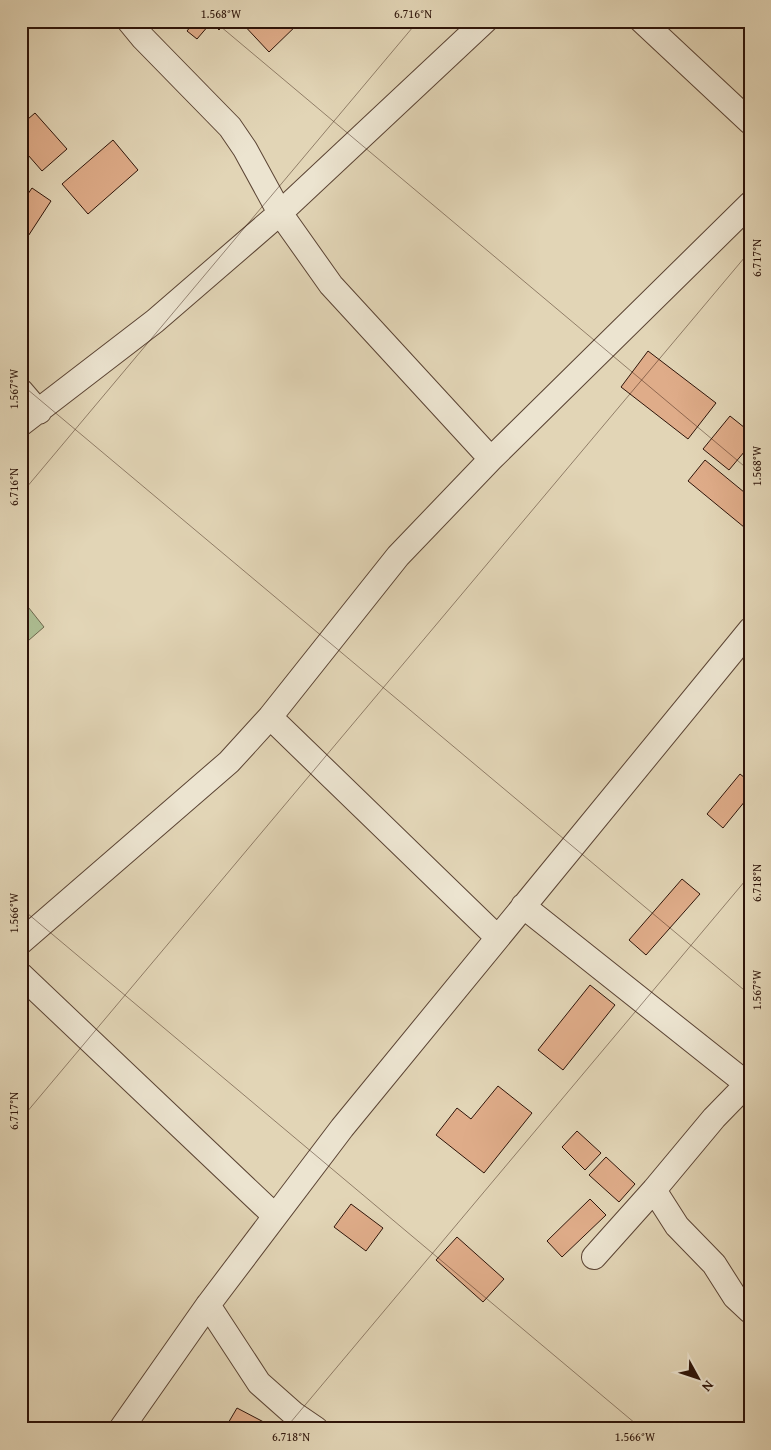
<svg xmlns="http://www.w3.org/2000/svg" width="771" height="1450" viewBox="0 0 771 1450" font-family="'Gentium Book Plus',serif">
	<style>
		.green { fill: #adbe93; stroke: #6e694e }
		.building { fill: #dfac89; stroke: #2e1409 }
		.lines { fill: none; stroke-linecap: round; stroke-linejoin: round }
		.minor-casing { stroke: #5b4434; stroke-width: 26 }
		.minor { stroke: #ece4d0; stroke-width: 24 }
		.ticks { fill: none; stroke: #2e1409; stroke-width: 1; stroke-opacity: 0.45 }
		.neatline { fill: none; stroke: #2e1409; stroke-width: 2 }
		.ticks-label { font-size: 12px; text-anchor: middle; fill: #2e1409 }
	</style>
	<rect width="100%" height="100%" fill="#e2d5b6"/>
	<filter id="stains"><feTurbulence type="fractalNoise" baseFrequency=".004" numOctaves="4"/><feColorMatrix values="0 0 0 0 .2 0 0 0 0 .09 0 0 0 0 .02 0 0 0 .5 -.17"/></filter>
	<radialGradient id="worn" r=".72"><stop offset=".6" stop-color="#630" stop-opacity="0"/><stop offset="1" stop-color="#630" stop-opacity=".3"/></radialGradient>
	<path class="green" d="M21 598 44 627 21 647Z"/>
	<path class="building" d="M195 21H204L209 25 197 39 187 31Z
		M210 21H227L219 30Z
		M242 21H301L269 52 241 22Z
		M35 113 67 149 42 171 21 147V125Z
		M113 140 138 170 88 214 62 184Z
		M32 188 51 201 21 247V204Z
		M648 351 716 403 688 439 621 387Z
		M730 416 750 432V445L729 470 703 449Z
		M705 460 750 497V532L688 481Z
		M740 774 750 782V795L723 828 707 814Z
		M682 879 700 894 646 955 629 940Z
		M590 985 615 1005 563 1070 538 1050Z
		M498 1086 532 1113 484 1173 436 1135 457 1108 471 1119Z
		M577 1131 601 1153 585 1170 562 1147Z
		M606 1157 635 1184 619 1202 589 1175Z
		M590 1199 606 1215 562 1257 547 1241Z
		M351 1204 383 1228 366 1251 334 1227Z
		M457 1237 504 1279 483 1302 436 1260Z
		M237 1408 277 1429H234L227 1425Z"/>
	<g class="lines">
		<g class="minor-casing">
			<path id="minor" d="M129 21 143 38 230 127 245 149 280 213 331 285 491 459
				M642 21 750 122
				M21 391 39 412
				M21 424 155 321 280 213 485 21
				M270 717 497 937
				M523 906 747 1084
				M21 942 229 762 270 717 398 556 491 459 750 204
				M21 975 275 1216
				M654 1190 677 1226 714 1264 735 1297 750 1311
				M594 1257 654 1190 714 1118 750 1081
				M208 1305 259 1383 294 1414 316 1429
				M121 1429 208 1305 342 1128 750 630"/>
		</g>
		<use href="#minor" class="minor"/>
	</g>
	<path class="ticks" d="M214 21 750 471M21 384 750 995M21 494 418 21M21 908 642 1429M21 1119 750 251M285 1429 750 875"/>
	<rect width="771" height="1450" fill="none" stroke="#e2d5b6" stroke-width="55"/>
	<g transform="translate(698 1378) rotate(130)" stroke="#ece4d0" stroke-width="4" paint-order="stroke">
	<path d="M0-4L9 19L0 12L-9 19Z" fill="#2e1409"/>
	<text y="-8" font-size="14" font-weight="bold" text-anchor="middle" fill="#2e1409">N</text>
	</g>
	<rect x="28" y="28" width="716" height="1394" class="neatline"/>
	<g class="ticks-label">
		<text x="221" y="18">1.568°W</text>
		<text x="413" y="18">6.716°N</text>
		<text transform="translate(757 258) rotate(-90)" y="4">6.717°N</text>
		<text transform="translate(14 389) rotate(-90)" y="4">1.567°W</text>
		<text transform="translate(757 466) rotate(-90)" y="4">1.568°W</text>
		<text transform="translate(14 487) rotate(-90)" y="4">6.716°N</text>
		<text transform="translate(757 883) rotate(-90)" y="4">6.718°N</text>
		<text transform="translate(14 913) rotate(-90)" y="4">1.566°W</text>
		<text transform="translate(757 990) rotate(-90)" y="4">1.567°W</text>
		<text transform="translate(14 1111) rotate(-90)" y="4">6.717°N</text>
		<text x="291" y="1441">6.718°N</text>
		<text x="635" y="1441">1.566°W</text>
	</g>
	<rect width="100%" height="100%" filter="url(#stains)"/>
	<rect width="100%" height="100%" fill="url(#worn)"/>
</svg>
